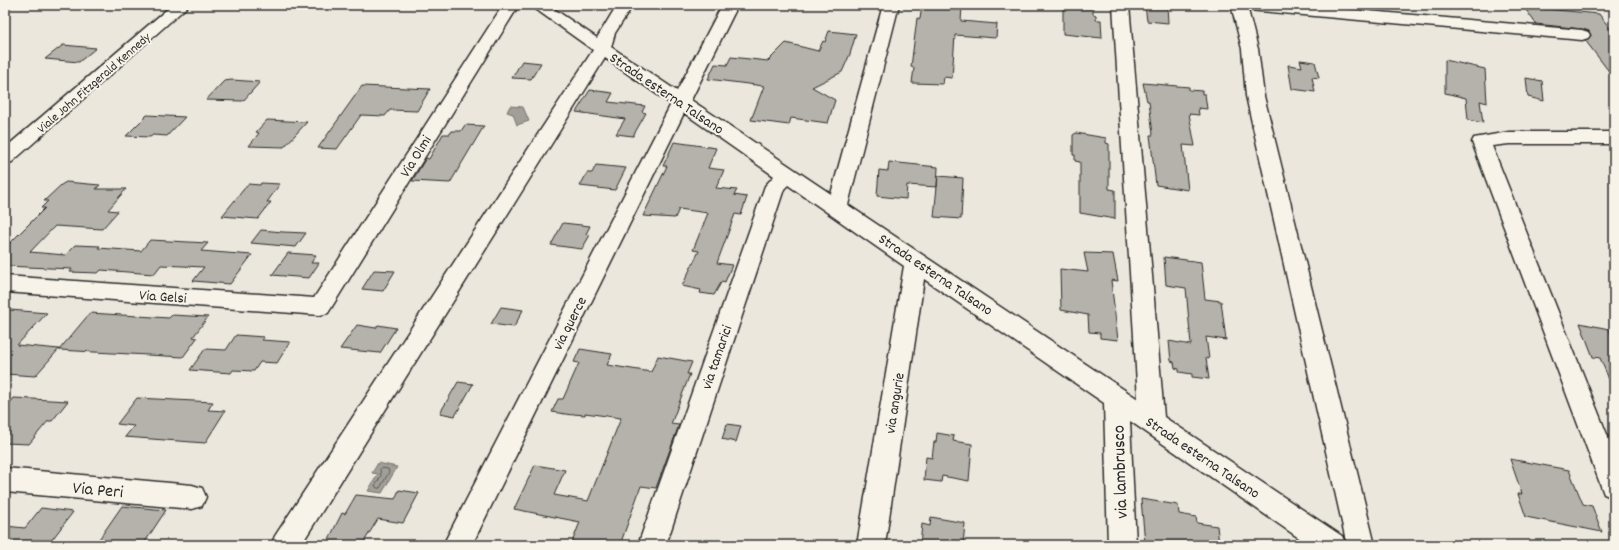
<svg xmlns="http://www.w3.org/2000/svg" width="1619" height="550" viewBox="0 0 1619 550" font-family="Dekko,sans-serif">
	<style>
		.water { fill: #a29f98; stroke: #72716c }
		.lines { fill: none; stroke-linecap: round; stroke-linejoin: round }
		.shore { stroke: #5b5957; stroke-width: 1 }
		.building { fill: #b5b2ab; stroke: #2b2b2b }
		.minor-casing { stroke: #2b2b2b; stroke-width: 3 }
		.minor { fill: #f7f3e8; fill-rule: evenodd }
		.labels { text-anchor: middle; stroke-width: 4; stroke-linejoin: round; paint-order: stroke }
		.far-street-label { font-size: 13px; fill: #2b2b2b; stroke: #f7f3e8 }
		.street-label { font-size: 15px; fill: #2b2b2b; stroke: #f7f3e8 }
		.near-street-label { font-size: 18px; fill: #2b2b2b; stroke: #f7f3e8 }
	</style>
	<rect width="100%" height="100%" fill="#ebe7dd"/>
	<filter id="ink" filterUnits="userSpaceOnUse"><feTurbulence type="fractalNoise" baseFrequency=".025" numOctaves="2"/><feDisplacementMap in="SourceGraphic" scale="8" xChannelSelector="R" yChannelSelector="G"/><feConvolveMatrix kernelMatrix="1 2 1 2 8 2 1 2 1" color-interpolation-filters="sRGB"/></filter>
	<g filter="url(#ink)">
		<path class="water" d="M510 106 523 107 529 121 517 125 513 114 507 112Z
			M378 463 397 467 382 493 368 491 378 474 372 473Z"/>
		<g class="lines">
			<path class="shore" d="M382 468 388 469 389 472 380 488H377L375 486 381 476 380 470Z"/>
		</g>
		<path class="building" d="M922 5H953L962 7 961 21 997 24 996 38 955 35 952 78 944 77 943 84 912 83 914 68 911 67 917 18 920 19Z
			M1063 5H1093V14L1096 15V20H1101L1102 38 1063 34Z
			M1145 5H1167L1168 23 1147 21Z
			M1524 7 1599 14 1614 34V78L1585 40 1591 36 1589 31 1582 29 1536 24Z
			M829 31 856 34 850 54 842 72 812 87 835 100 828 123 791 118 789 125 751 120 764 86 708 79 715 64 727 65 731 57 768 61 786 43 818 51 823 41 825 42Z
			M63 45 96 48 79 62 45 59Z
			M1300 60 1315 62 1319 78 1312 77 1315 92 1292 89 1288 65 1302 67Z
			M1445 60 1485 69 1487 103 1480 101 1483 123 1468 120 1466 98 1445 93Z
			M522 61 541 63 531 79 512 78Z
			M1526 78 1542 81 1544 101 1528 97Z
			M232 80 260 82 243 101 206 100 224 81Z
			M1143 83 1189 87V90L1202 91V94H1205L1207 109 1198 108 1199 115 1189 114 1195 146 1183 145 1188 190 1156 185 1150 135H1153L1149 101H1147Z
			M362 86 430 89 417 111 390 110 385 116 361 115 337 149 318 148Z
			M590 90 613 93 608 102 645 106 642 112 646 113 633 136 616 134 625 119 576 112Z
			M147 115 185 117 167 136 153 135 150 137 126 136Z
			M267 120 307 122 284 147 249 146 259 133 256 132Z
			M465 125 484 126 450 183 412 181 426 158 429 159 443 134H450L452 131H461Z
			M1076 133 1106 138V143L1109 144V189L1115 190V219L1080 213V162L1075 161V155H1073V135Z
			M674 142 716 148 708 168 724 170 716 188 737 190 734 195 747 197 741 215 735 214 717 263 732 265 725 282 722 281 714 295 700 293 701 290 682 286 699 251 693 250 708 213 679 209 675 218 643 216 667 166H663Z
			M889 162 938 167 937 187 907 185 906 199 877 196 879 170 888 171Z
			M596 165 626 168 615 190 580 186 587 173H592Z
			M938 176 963 178 961 219 934 217Z
			M66 182 100 185 96 189H126L108 210 118 211 102 229 55 226 30 252 65 255 75 245 100 246 98 248 141 251 150 240 208 243 201 251 252 255 230 284 193 281 204 267 161 265 154 274 101 270 98 273 70 272 72 269 5 266V248L45 208H41L48 201H44L61 185Z
			M261 183 280 184 267 202H271L258 219 222 216 248 184 260 185Z
			M563 223 590 226 586 234 590 235 582 249 551 245Z
			M261 230 283 232 306 233 296 247 251 243Z
			M288 253 316 255 311 263H319L309 278 272 275Z
			M1084 253 1113 254 1118 281 1111 280 1118 340 1100 338V333L1089 332 1088 315 1061 310 1060 269 1088 272Z
			M1164 257 1201 262 1205 299 1221 301 1226 340 1206 337 1209 359 1206 358 1209 379 1192 377V374L1179 372V369L1175 368 1174 362 1171 361 1169 341 1191 345 1186 288 1166 285Z
			M374 270 395 271 383 291 362 289Z
			M501 307 523 310 514 327 491 324Z
			M10 310 47 313 17 345 59 349 35 376 5 374V315Z
			M90 313 169 318 172 315 208 317 193 337 197 338 183 357 59 350Z
			M1580 323 1609 329 1612 336H1614V391L1600 358 1593 357Z
			M357 325 376 328 378 325 396 328 380 353 340 349Z
			M236 335 264 337 262 340 290 342 277 363 260 362 254 371 233 370 231 373 190 370 205 349 226 350Z
			M580 349 612 354 607 365 651 372 658 356 692 362 687 374H690L671 424 679 425 656 488 641 486 620 545H571L580 522 514 509 535 465 565 470 554 495 588 501 621 418 585 413V415L573 414 572 415 552 412 558 399H563L579 363 574 362Z
			M458 382 473 384 455 416 440 413Z
			M14 398 68 401 52 421H48L29 444 5 443V409Z
			M137 398 213 402 208 410 225 411 205 443 125 437 134 426 117 424Z
			M727 424 741 426 736 442 722 439Z
			M937 433 954 436 953 441 972 444 969 481 942 476 941 482 924 480 926 457 932 458 934 442H936Z
			M1510 459 1569 470 1583 504 1592 506 1602 532 1526 517 1518 494H1522Z
			M399 490 419 493 403 523 378 519 362 545H326L342 513 345 514 356 495 395 499Z
			M1141 499 1178 505 1179 514 1196 517 1197 523 1217 526 1219 545H1154L1145 543Z
			M122 506 166 510 143 545H95Z
			M41 508 73 512 48 545H5V526L25 528Z
			M931 517 965 523 963 545H920L922 524 930 526Z"/>
		<g class="lines">
			<g class="minor-casing">
				<path id="minor" d="M172 5H189L12 162 5 164V148Z
					M503 5H519L328 313 320 315 5 292V276L314 298Z
					M530 5H548L597 38 617 5H633L615 33 611 47 677 91 722 5H738L691 100 831 194 883 5H899L848 205 1138 399 1113 5H1129L1164 417 1342 536 1346 545H1309L1130 421 1136 545H1108L1104 403 924 279 885 545H857L904 266 788 185 784 189 666 545H638L765 186 774 176 684 113 472 545H443L671 104 605 58 301 545H271L275 536 593 50Z
					M1231 5H1300L1582 30 1588 32 1590 35 1588 38 1582 40 1248 10 1258 49 1264 96 1375 545H1347L1246 96 1242 49Z
					M1509 132H1614V144H1509L1492 146 1614 452V498L1604 494 1472 142 1474 138Z
					M5 468 192 485 202 488 206 497 202 506 192 509 5 492Z"/>
			</g>
			<use href="#minor" class="minor"/>
		</g>
	</g>
	<g class="labels">
		<g class="far-street-label">
			<text transform="translate(93 82) rotate(-41)" y="5">Viale John Fitzgerald Kennedy</text>
		</g>
		<g class="street-label">
			<text transform="translate(667 93) rotate(34)" y="5">Strada esterna Talsano</text>
			<text transform="translate(415 156) rotate(-58)" y="5">Via Olmi</text>
			<text transform="translate(936 274) rotate(34)" y="5">Strada esterna Talsano</text>
			<text transform="translate(163 296) rotate(4)" y="5">Via Gelsi</text>
			<text transform="translate(569 323) rotate(-63)" y="5">via querce</text>
			<text transform="translate(716 357) rotate(-71)" y="5">via tamarici</text>
			<text transform="translate(894 403) rotate(-81)" y="5">via angurie</text>
			<text transform="translate(1203 457) rotate(34)" y="5">Strada esterna Talsano</text>
		</g>
		<g class="near-street-label">
			<text transform="translate(1119 472) rotate(-92)" y="6">via lambrusco</text>
			<text transform="translate(98 489) rotate(5)" y="6">Via Peri</text>
		</g>
	</g>
	<rect width="1619" height="550" fill="none" stroke="#f7f3e8" stroke-width="20"/>
	<rect x="10" y="10" width="1599" height="530" fill="none" stroke="#2b2b2b" stroke-width="1.5" filter="url(#ink)"/>
</svg>
